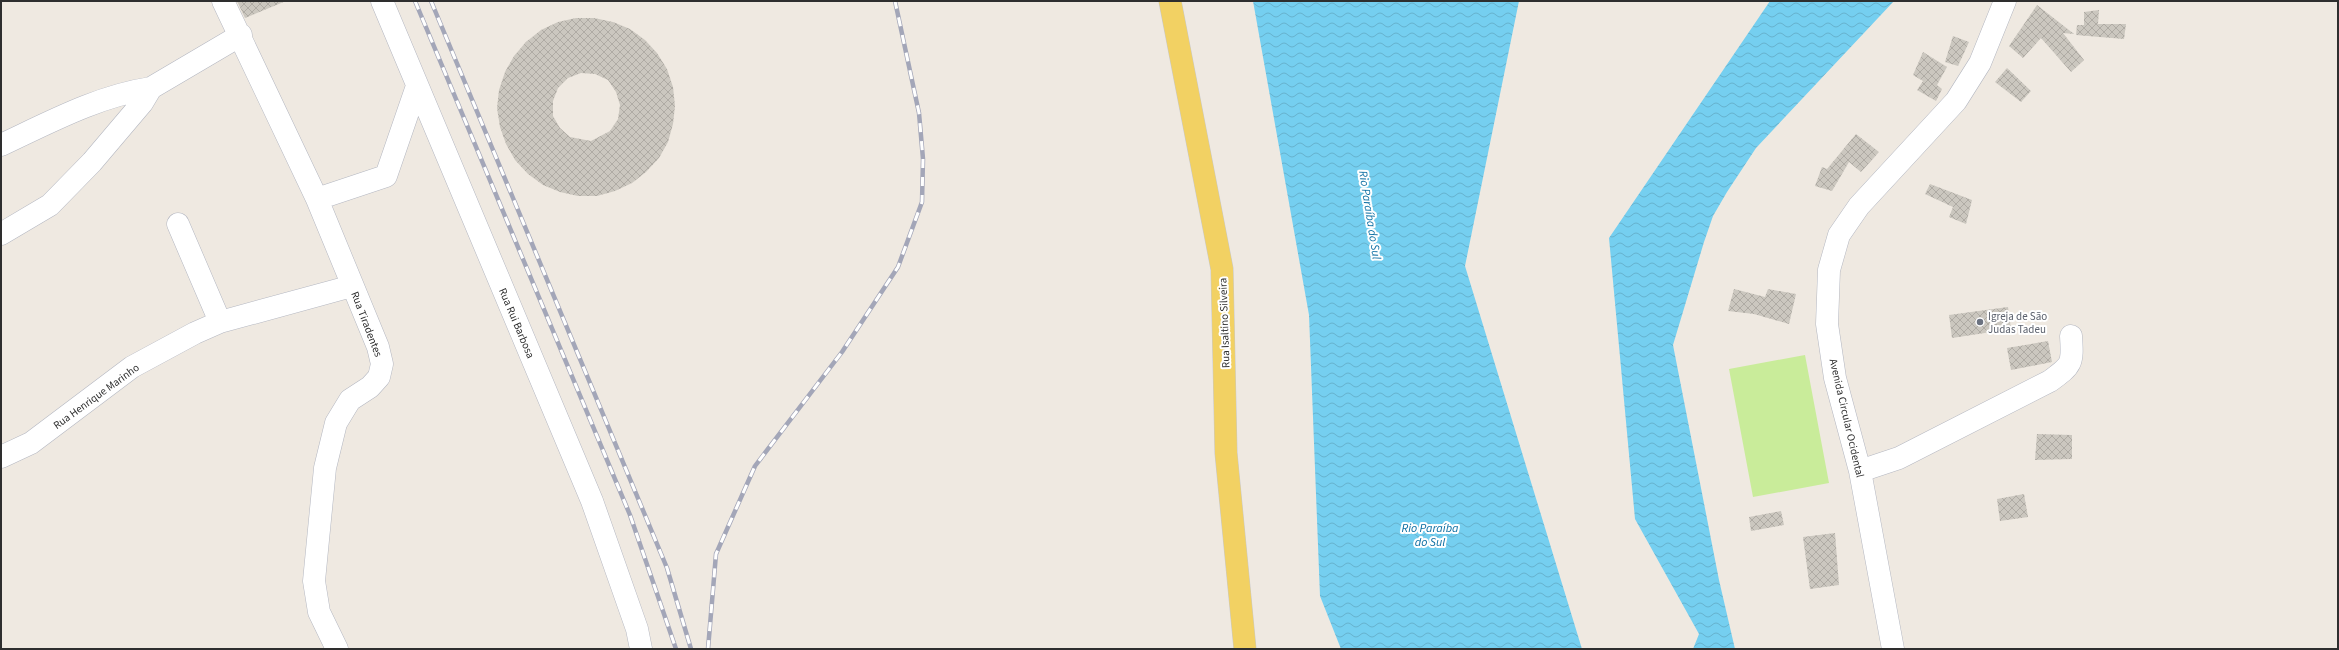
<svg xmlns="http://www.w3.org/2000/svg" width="2339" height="650" viewBox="0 0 2339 650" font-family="'Source Sans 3',sans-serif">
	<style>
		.pitch { fill: #c9ec9a }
		.water { fill: url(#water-waves) }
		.building { fill: url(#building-cross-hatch); fill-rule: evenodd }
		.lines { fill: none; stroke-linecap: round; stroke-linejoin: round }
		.minor-casing { stroke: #b4b7c1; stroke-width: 23 }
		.major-casing { stroke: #c9c9c9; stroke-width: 23 }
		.minor { stroke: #fff; stroke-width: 22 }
		.major { stroke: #f2d163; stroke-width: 22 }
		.rail-casing { stroke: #a3a6b8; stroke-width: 4.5 }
		.rail { stroke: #fff; stroke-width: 3; stroke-dasharray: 9; stroke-linecap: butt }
		.worship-dot { fill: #6b7280; stroke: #fff; stroke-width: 1.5 }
		.labels { text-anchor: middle; stroke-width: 4; stroke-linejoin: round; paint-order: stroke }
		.worship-label { font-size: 11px; fill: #5b616d; stroke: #fff; text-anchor: start }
		.street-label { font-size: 11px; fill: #2e2e2e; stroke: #fff }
		.water-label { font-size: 12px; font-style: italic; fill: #0d6fa3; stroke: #fff }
	</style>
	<defs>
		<pattern id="water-waves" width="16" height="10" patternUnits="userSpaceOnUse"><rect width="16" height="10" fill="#75cff0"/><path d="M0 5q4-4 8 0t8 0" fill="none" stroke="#66b2ce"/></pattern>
		<pattern id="building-cross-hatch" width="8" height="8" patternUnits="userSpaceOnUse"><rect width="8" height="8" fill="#cbc7bf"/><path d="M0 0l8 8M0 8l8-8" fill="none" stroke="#afaba4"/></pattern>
	</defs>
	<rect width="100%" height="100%" fill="#efe9e1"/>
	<path class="pitch" d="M1805 355 1829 483 1753 497 1729 369Z"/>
	<path class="water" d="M1253 1H1519L1465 266 1582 649H1341L1320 596 1309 315Z
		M1770 1H1894L1756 148 1727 192 1713 216 1704 242 1673 345 1719 580 1735 649H1693L1699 634 1635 519 1609 238Z"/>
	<path class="building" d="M237 1H286L245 18Z
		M2037 5 2074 34 2063 33 2084 60 2071 72 2041 38 2023 58 2009 46Z
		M2099 10 2098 24H2126L2124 39 2076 35 2077 25H2084V12Z
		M576 18H594L613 22 630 29 645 40 657 53 667 69 673 87 675 106 673 124 668 142 659 158 646 172 632 183 615 191 597 196H578L560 192 543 185 528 174 515 160 506 144 500 127 497 108 499 90 505 72 514 56 526 42 541 30 558 22ZM581 73 595 74 608 80 616 92 620 105 618 119 610 131 591 141 570 137 560 128 553 116V101L558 88 568 78Z
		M1953 36 1969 42 1958 66 1945 62Z
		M1923 52 1947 67 1937 85 1942 89 1936 101 1917 90 1923 81 1913 75Z
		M2007 68 2031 91 2021 102 1995 82Z
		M1856 134 1879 152 1861 172 1849 162 1832 191 1815 186 1822 167 1827 169Z
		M1930 184 1972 200 1966 224 1949 217 1953 207 1925 194Z
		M1734 289 1765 297 1768 289 1796 294 1789 324 1754 314 1728 311Z
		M2008 307 2011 329 1952 338 1949 315Z
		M2048 341 2052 362 2011 370 2007 348Z
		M2037 434 2072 435V459L2035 460Z
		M2024 494 2028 517 2000 521 1997 499Z
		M1781 511 1784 525 1751 531 1749 517Z
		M1835 533 1839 585 1810 589 1803 537Z"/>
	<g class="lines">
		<g class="minor-casing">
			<path id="minor" d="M223 1 317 199 378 347 382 364 379 377 370 387 350 400 336 423 325 468 314 581 319 612 337 649
				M382 1 592 501 637 629 641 649
				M1 145C50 122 98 96 151 88
				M317 199 386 176 417 86
				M178 224 220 322
				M1 234 50 205 92 162 142 103 151 88 241 35
				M1 457 31 443 132 367 195 333 220 322 352 286
				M1860 471 1899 458 2050 381C2072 365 2073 364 2071 336
				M1893 649 1860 471 1835 378 1827 324 1829 270 1839 235 1859 206 1956 101 1980 63 2005 1"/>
		</g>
		<g class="major-casing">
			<path id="major" d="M1170 1 1222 269 1226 453 1245 649"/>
		</g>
		<use href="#minor" class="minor"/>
		<use href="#major" class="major"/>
		<g class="rail-casing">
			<path id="rail" d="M415 1 630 515 676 649
				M431 1 667 568 691 649
				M708 649 716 554 755 466 842 352 898 267 922 202 923 159 919 113 895 1"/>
		</g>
		<use href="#rail" class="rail"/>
	</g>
	<circle class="worship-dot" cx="1980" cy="322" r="4"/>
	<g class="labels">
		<g class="worship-label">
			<text x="1988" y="320">Igreja de São<tspan x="1988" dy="13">Judas Tadeu</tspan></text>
		</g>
		<g class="street-label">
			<text transform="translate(517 323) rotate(67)" y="4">Rua Rui Barbosa</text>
			<text transform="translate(1224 323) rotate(-92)" y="4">Rua Isaltino Silveira</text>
			<text transform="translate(367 324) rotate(69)" y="4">Rua Tiradentes</text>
			<text transform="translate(96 396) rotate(-36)" y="4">Rua Henrique Marinho</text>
			<text transform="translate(1847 418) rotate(77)" y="4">Avenida Circular Ocidental</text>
		</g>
		<g class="water-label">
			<text transform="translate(1370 215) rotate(81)" y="4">Rio Paraíba do Sul</text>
			<text x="1430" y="532">Rio Paraíba<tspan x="1430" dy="14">do Sul</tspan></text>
		</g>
	</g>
	<rect width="2339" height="650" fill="none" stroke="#2e2e2e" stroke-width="4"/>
</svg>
